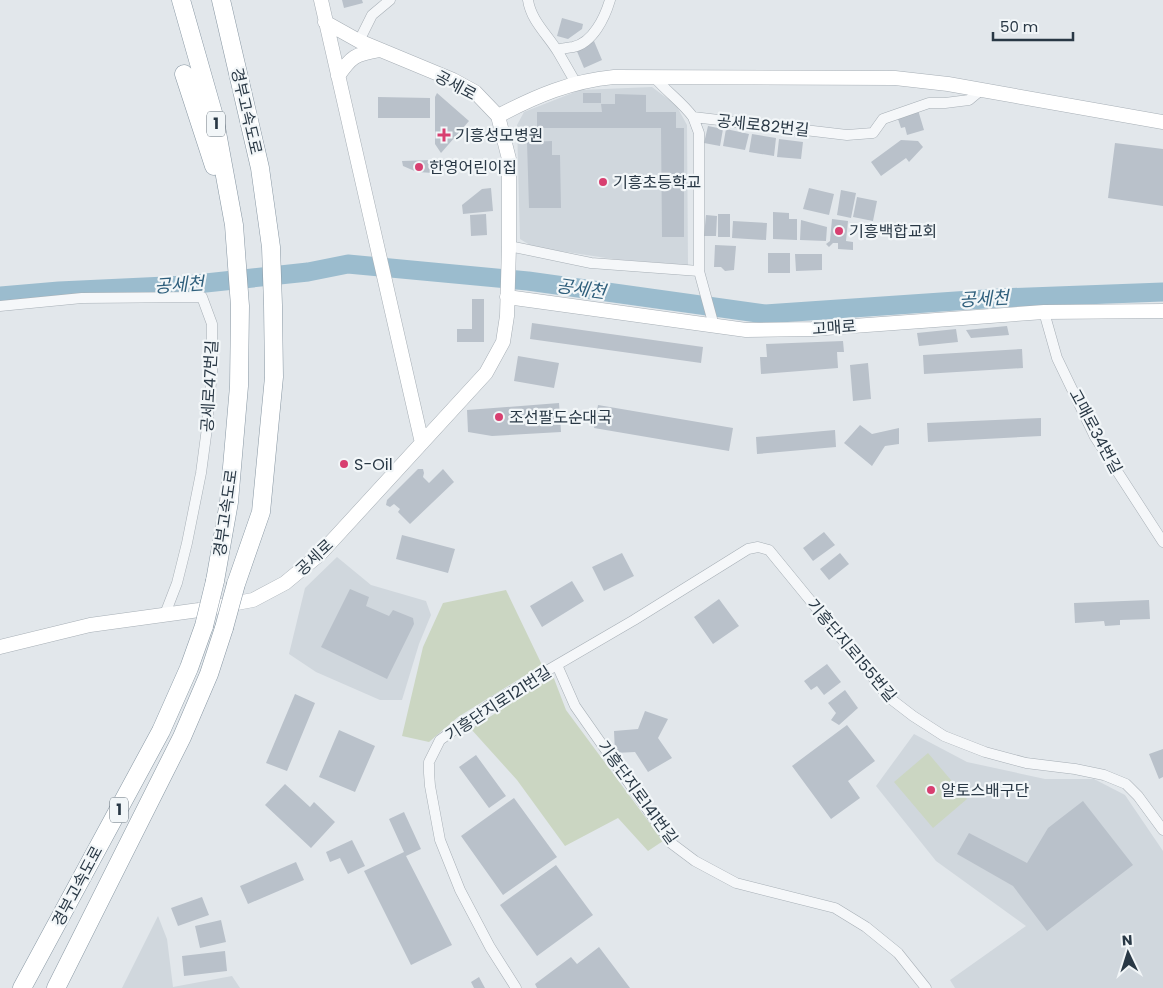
<svg xmlns="http://www.w3.org/2000/svg" width="1163" height="988" viewBox="0 0 1163 988" font-family="Poppins,'Noto Sans KR',sans-serif">
	<style>
		.built { fill: #d0d7dd }
		.green { fill: #cbd6c2 }
		.lines { fill: none; stroke-linecap: round; stroke-linejoin: round }
		.river { stroke: #9bbcce; stroke-width: 19 }
		.building { fill: #b9c1ca }
		.street-casing { stroke: #a7afb6; stroke-width: 11 }
		.secondary-casing { stroke: #a7afb6; stroke-width: 15 }
		.highway-casing { stroke: #8897a3; stroke-width: 19 }
		.street { stroke: #f5f7f9; stroke-width: 10 }
		.secondary { stroke: #fff; stroke-width: 14 }
		.highway { stroke: #fff; stroke-width: 18 }
		.highway-bridge-casing { stroke: #8897a3; stroke-width: 19; stroke-linecap: butt }
		.highway-bridge { stroke: #fff; stroke-width: 18 }
		.poi-dot { fill: #d83f70; stroke: #f2f6f8; stroke-width: 2 }
		.labels { text-anchor: middle; stroke-width: 4.5; stroke-linejoin: round; paint-order: stroke }
		.shield { fill: #f2f6f8; stroke: #65717b; stroke-width: 1 }
		.shield-label { font-size: 15px; font-weight: bold; fill: #293845 }
		.street-label { font-size: 16px; fill: #293845; stroke: #f2f6f8 }
		.poi-label { font-size: 16px; fill: #293845; stroke: #f2f6f8; text-anchor: start }
		.water-label { font-size: 18px; font-style: italic; fill: #2f5f7c; stroke: #f2f6f8 }
	</style>
	<rect width="100%" height="100%" fill="#e2e7eb"/>
	<path class="built" d="M652 87 676 105 687 125 688 265 613 259 533 247 520 239 517 125 524 112 580 90Z
		M337 557 371 585 426 601 431 615 419 644 402 700H380L316 672 289 654 305 588Z
		M914 734 967 762 1045 779H1094L1125 795 1163 851V988H955L950 980 1026 926 936 861 876 786Z
		M158 916 167 939 173 987 232 976 240 988H122Z"/>
	<path class="green" d="M506 590 542 665 458 717 429 742 402 736 423 647 443 603Z
		M553 676 566 710 663 841 648 851 618 818 565 846 517 780 471 729Z
		M928 753 967 799 933 828 894 782Z"/>
	<g class="lines">
		<path class="river" d="M0 296 59 291 187 285 308 272 348 264 528 281 765 314 1000 298 1163 292"/>
	</g>
	<path class="building" d="M342 0H362L363 3 344 8Z
		M562 18 583 24 582 29 568 39 557 36Z
		M594 41 602 60 584 68 576 49Z
		M437 93 469 121 441 153 435 144V97Z
		M583 93H601V103H583Z
		M615 94 646 95V112H676V128H684V237H662L661 128H537V112H602L601 104H615Z
		M378 97 430 98V118H378Z
		M918 110 924 130 907 135 905 127 901 128 897 116Z
		M708 126 723 129 720 146 704 143Z
		M726 129 749 134 745 150 723 146Z
		M752 134 776 138 774 156 749 152Z
		M779 139 803 142 801 159 777 157Z
		M901 140 918 141 923 147 909 162 906 158 881 176 871 162Z
		M552 141V155H560L561 208H529L527 142Z
		M1115 143 1163 149V206L1108 198Z
		M432 160 434 173 417 172 403 166 402 161Z
		M491 188 493 211 463 214 462 205 482 189Z
		M809 188 834 194 829 215 803 209Z
		M841 190 856 193 851 218 837 215Z
		M857 197 877 201 873 221 853 217Z
		M773 212 789 213V219H797V240L773 239Z
		M486 214 487 235 471 236 470 215Z
		M718 214H730V237H718Z
		M706 215 717 216 716 236H704Z
		M832 219 848 221 846 241 853 242V250L838 249V243H833L829 247 826 244 830 241Z
		M801 220 827 227 826 241 800 240Z
		M733 221 767 223 766 240 732 238Z
		M715 245 736 246 734 270 725 271 721 267H714Z
		M768 253H790V273H768Z
		M795 254H822V270L796 271Z
		M472 299H484V342H457V329H472Z
		M532 323 703 347 701 363 530 339Z
		M1007 326 1009 335 971 338 966 330Z
		M956 329 958 342 919 346 917 333Z
		M843 341 844 352H837L838 368 761 374 760 357H767L766 344Z
		M1022 349 1023 368 924 374 923 355Z
		M518 356 559 363 554 388 514 381Z
		M868 363 871 399 853 401 850 365Z
		M559 403 561 432 492 436 468 432 467 410Z
		M598 405 733 428 729 451 594 428Z
		M1041 418V436L928 442 927 423Z
		M860 425 872 434 899 428V444L885 446 872 466 844 443Z
		M835 430 836 447 757 454 756 437Z
		M418 469H423L424 473 423 477 429 483 443 469 454 482 410 524 398 512 400 509 394 504 390 507 386 505 387 500Z
		M824 532 835 545 813 561 803 548Z
		M402 535 455 549 448 573 396 559Z
		M622 553 634 576 604 591 592 567Z
		M840 553 849 564 829 580 820 569Z
		M572 581 584 601 542 627 530 606Z
		M350 589 369 597 366 606 389 616 393 610 413 618 414 624 387 679 321 647Z
		M719 599 739 626 713 644 694 617Z
		M1149 600 1150 619 1120 620V625L1105 626 1104 621 1075 623 1074 603Z
		M827 664 841 682 824 695 817 686 811 690 804 681Z
		M845 690 858 708 839 725 831 720 836 713 828 703Z
		M295 694 315 703 287 771 266 763Z
		M645 711 668 719 658 738 672 758 648 772 635 752 615 753 614 731 638 729Z
		M847 725 875 761 848 781 860 798 831 819 792 766Z
		M339 730 375 746 355 792 319 777Z
		M1163 749V777L1159 779 1149 754Z
		M476 755 506 796 489 808 459 767Z
		M285 784 310 807 314 802 335 822 311 848 265 805Z
		M514 798 557 857 503 895 461 836Z
		M1083 801 1133 865 1047 931 1013 886 957 854 969 833 1027 863 1048 828Z
		M404 812 421 849 406 856 452 945 411 965 364 871 404 852 389 819Z
		M352 840 365 866 348 874 340 858 330 862 326 852Z
		M296 862 304 880 248 904 240 886Z
		M556 865 593 915 537 956 500 905Z
		M202 897 209 915 178 926 171 908Z
		M221 920 226 942 200 948 195 926Z
		M599 947 630 988H537L535 984 571 957 577 964Z
		M225 951 227 971 184 976 182 956Z
		M479 977 485 988H474L471 982Z"/>
	<g class="lines">
		<g class="street-casing">
			<path id="street" d="M528 0C531 21 548 35 558 52 564 62 570 73 576 83
				M359 41 372 15 390 0
				M557 50C563 48 567 48 573 47 593 43 605 17 610 0
				M655 78C667 92 682 102 693 117
				M509 246 591 263 699 271V133L693 117 847 135 873 133 883 119 929 103H945L969 100 981 90
				M699 271 714 326
				M0 306 82 298 202 297 212 324V371L207 428 201 473 187 543 177 583 165 614
				M1044 312 1057 358 1095 437 1163 542
				M557 665 575 706 671 843 695 861 736 883 835 908 866 927 898 953 926 988
				M516 988 490 947 460 890 440 840 430 786 429 773V762L440 740 495 701 634 620 748 549 758 547 769 550 868 671 887 696 913 716 944 736 985 752 1026 763 1075 769 1104 775 1126 784 1138 796 1163 830"/>
		</g>
		<g class="secondary-casing">
			<path id="secondary" d="M321 0 422 443
				M338 76C351 57 355 54 379 50
				M498 116C536 96 571 81 614 77L895 78 948 84 1163 122
				M507 297 746 330 812 329 1044 312 1163 311
				M0 647 90 625 199 610 253 600 285 583 320 554 486 373 503 342 507 316 509 246V159L498 116 475 92 453 80 359 41 325 22"/>
		</g>
		<g class="highway-casing">
			<path id="highway" d="M181 0 214 116 234 225 240 306 239 386 229 502 215 581
				M221 0 260 168 271 247 273 305 274 377 261 512 236 584
				M184 74 214 166
				M22 988 161 731 189 668 204 626
				M56 988 182 737 209 674 224 628"/>
		</g>
		<use href="#street" class="street"/>
		<use href="#secondary" class="secondary"/>
		<use href="#highway" class="highway"/>
		<g class="highway-bridge-casing">
			<path id="highway-bridge" d="M204 626 215 581
				M224 628 236 584"/>
		</g>
		<use href="#highway-bridge" class="highway-bridge"/>
	</g>
	<g class="poi-dot">
		<path d="M441.5 127.5h5v5h5v5h-5v5h-5v-5h-5v-5h5z"/>
		<circle cx="419" cy="167" r="5"/>
		<circle cx="603" cy="182" r="5"/>
		<circle cx="839" cy="231" r="5"/>
		<circle cx="499" cy="417" r="5"/>
		<circle cx="344" cy="464" r="5"/>
		<circle cx="931" cy="790" r="5"/>
	</g>
	<g class="labels">
		<g class="shield">
			<rect x="207" y="111.5" width="18" height="25" rx="4"/>
			<rect x="110" y="797.5" width="18" height="25" rx="4"/>
		</g>
		<g class="shield-label">
			<text x="216" y="129">1</text>
			<text x="119" y="815">1</text>
		</g>
		<g class="street-label">
			<text transform="translate(456 85) rotate(28)" y="6">공세로</text>
			<text transform="translate(247 111) rotate(77)" y="6">경부고속도로</text>
			<text transform="translate(763 125) rotate(6)" y="6">공세로82번길</text>
			<text transform="translate(834 327) rotate(-4)" y="6">고매로</text>
			<text transform="translate(209 386) rotate(-87)" y="6">공세로47번길</text>
			<text transform="translate(1096 431) rotate(62)" y="6">고매로34번길</text>
			<text transform="translate(225 513) rotate(-82)" y="6">경부고속도로</text>
			<text transform="translate(314 557) rotate(-43)" y="6">공세로</text>
			<text transform="translate(852 650) rotate(50)" y="6">기흥단지로155번길</text>
			<text transform="translate(498 703) rotate(-33)" y="6">기흥단지로121번길</text>
			<text transform="translate(638 792) rotate(54)" y="6">기흥단지로141번길</text>
			<text transform="translate(77 886) rotate(-62)" y="6">경부고속도로</text>
		</g>
		<g class="poi-label">
			<text x="455" y="141">기흥성모병원</text>
			<text x="429" y="173">한영어린이집</text>
			<text x="613" y="188">기흥초등학교</text>
			<text x="849" y="237">기흥백합교회</text>
			<text x="509" y="423">조선팔도순대국</text>
			<text x="354" y="470">S-Oil</text>
			<text x="941" y="796">알토스배구단</text>
		</g>
		<g class="water-label">
			<text transform="translate(179 285) rotate(-4)" y="6">공세천</text>
			<text transform="translate(581 289) rotate(8)" y="6">공세천</text>
			<text transform="translate(984 299) rotate(-3)" y="6">공세천</text>
		</g>
	</g>
	<g transform="translate(1128 953) rotate(356)" stroke="#f2f6f8" stroke-width="4" paint-order="stroke">
	<path d="M0-4L9 19L0 12L-9 19Z" fill="#293845"/>
	<text y="-8" font-size="14" font-weight="bold" text-anchor="middle" fill="#293845">N</text>
	</g>
	<path d="M993 32v8h80v-8" fill="none" stroke="#293845" stroke-width="2.5"/>
	<text x="1000" y="32" font-size="15" fill="#293845" stroke="#f2f6f8" stroke-width="4" paint-order="stroke">50 m</text>
</svg>
